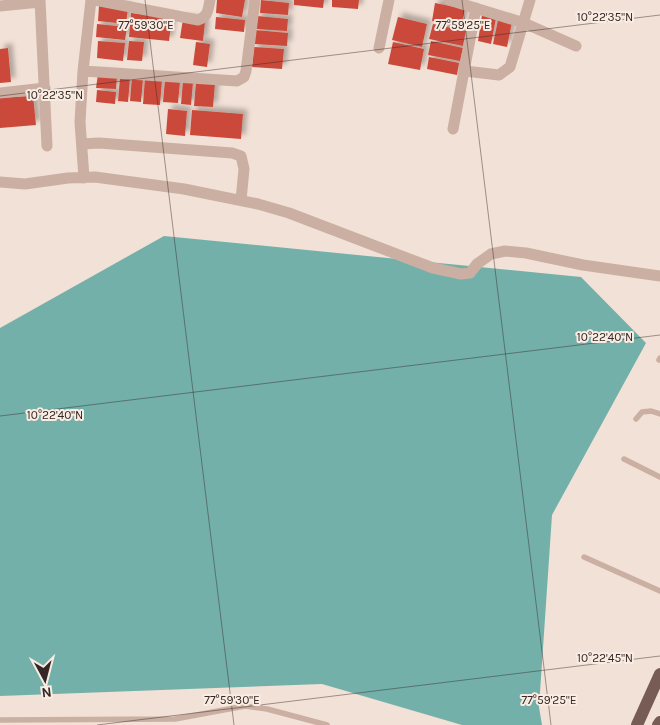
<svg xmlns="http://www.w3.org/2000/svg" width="660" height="725" viewBox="0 0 660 725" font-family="Karla,sans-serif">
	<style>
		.water { fill: #74b0aa }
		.building { fill: #cb4a3a; filter: url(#shadow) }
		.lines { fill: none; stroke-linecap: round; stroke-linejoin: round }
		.service { stroke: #caafa2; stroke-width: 5.5 }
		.minor { stroke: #caafa2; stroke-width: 11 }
		.primary { stroke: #775c55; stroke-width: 12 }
		.ticks { fill: none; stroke: #342725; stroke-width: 1; stroke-opacity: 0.45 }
		.ticks-label { font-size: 12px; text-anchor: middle; fill: #342725; stroke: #f9ece2; stroke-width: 4; stroke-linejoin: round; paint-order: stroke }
	</style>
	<defs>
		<filter id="shadow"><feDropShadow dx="4.5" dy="-4.5" stdDeviation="2.5" flood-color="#0004"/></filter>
	</defs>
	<rect width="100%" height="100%" fill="#f2e1d6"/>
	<path class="water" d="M164 236 581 277 646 343 552 515 539 707 542 725H462L322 684 0 696V328Z"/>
	<path class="building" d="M217 0H245L242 17 216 13Z
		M261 0 289 3 288 15 260 13Z
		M294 0H324L323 8 294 5Z
		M332 0H359L358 9 332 7Z
		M435 3 465 9 461 27 432 21Z
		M99 6 128 8 126 24 98 21Z
		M131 13 172 18 169 41 129 37Z
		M482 15 496 18 491 44 478 41Z
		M257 16 288 19 287 31 256 29Z
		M216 17 245 20 244 32 215 29Z
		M398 17 427 24 422 47 392 40Z
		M183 19 205 22 203 41 180 38Z
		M498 20 512 22 507 47 493 44Z
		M97 24 127 27 125 40 96 37Z
		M433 24 466 31 463 46 429 39Z
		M255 30 288 33 287 46 254 44Z
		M98 41 125 43 123 61 97 58Z
		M129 41 144 42 142 61 127 60Z
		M431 41 463 48 460 61 428 55Z
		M196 42 210 44 207 67 193 65Z
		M393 42 424 49 420 70 388 64Z
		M254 47 284 49 282 69 252 67Z
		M8 48 11 82 0 83V49Z
		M429 57 459 63 457 75 427 69Z
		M98 74 117 76 116 89 96 88Z
		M132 77 143 78 141 102 130 101Z
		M120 78H130L128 102 118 101Z
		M145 78 162 79 160 105 143 104Z
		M165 80 180 81 178 103 163 102Z
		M183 81 193 82 191 105 181 104Z
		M196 82 215 83 213 107 194 106Z
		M97 90 116 92 115 104 96 102Z
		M33 96 36 125 0 128V98Z
		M168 109 187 111 185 136 166 134Z
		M192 110 243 114 241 139 190 135Z"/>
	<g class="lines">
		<path class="service" d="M659 360 660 358
			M636 419 642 412 651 411 660 414
			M624 459 660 477
			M584 557 660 591
			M0 720 175 719 245 706 267 709 327 725"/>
		<path class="minor" d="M40 0 47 146
			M95 0 198 20C208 17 208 10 210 0
			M449 0 524 23 576 46
			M0 6 40 2
			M379 48 389 0
			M83 71 237 81 244 77 246 71 255 0
			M465 71 499 75 510 67 530 0
			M0 93 45 88
			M453 129 476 8
			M82 144 99 143 232 153 241 156 244 169 241 200
			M84 178 80 122 83 71 91 0
			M0 182 25 184 68 178 95 177 184 189 258 204 289 213 433 268 461 274 470 273 477 264 491 254 505 251 526 253 583 265 660 276"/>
		<path class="primary" d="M637 725 660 674
			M658 725 660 722"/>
	</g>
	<path class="ticks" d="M145 0 234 725M462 0 551 725M0 96 660 15M0 416 660 335M97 725 660 656"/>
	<g class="ticks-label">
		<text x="605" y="21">10°22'35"N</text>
		<text x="146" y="29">77°59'30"E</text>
		<text x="463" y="29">77°59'25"E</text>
		<text x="55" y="99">10°22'35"N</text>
		<text x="605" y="341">10°22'40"N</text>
		<text x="55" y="419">10°22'40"N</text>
		<text x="605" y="662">10°22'45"N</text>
		<text x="232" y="704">77°59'30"E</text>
		<text x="549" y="704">77°59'25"E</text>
	</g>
	<g transform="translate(45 680) rotate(173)" stroke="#f9ece2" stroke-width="4" paint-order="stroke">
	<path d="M0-4L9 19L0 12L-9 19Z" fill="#342725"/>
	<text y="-8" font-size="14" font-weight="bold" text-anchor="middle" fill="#342725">N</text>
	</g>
</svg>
